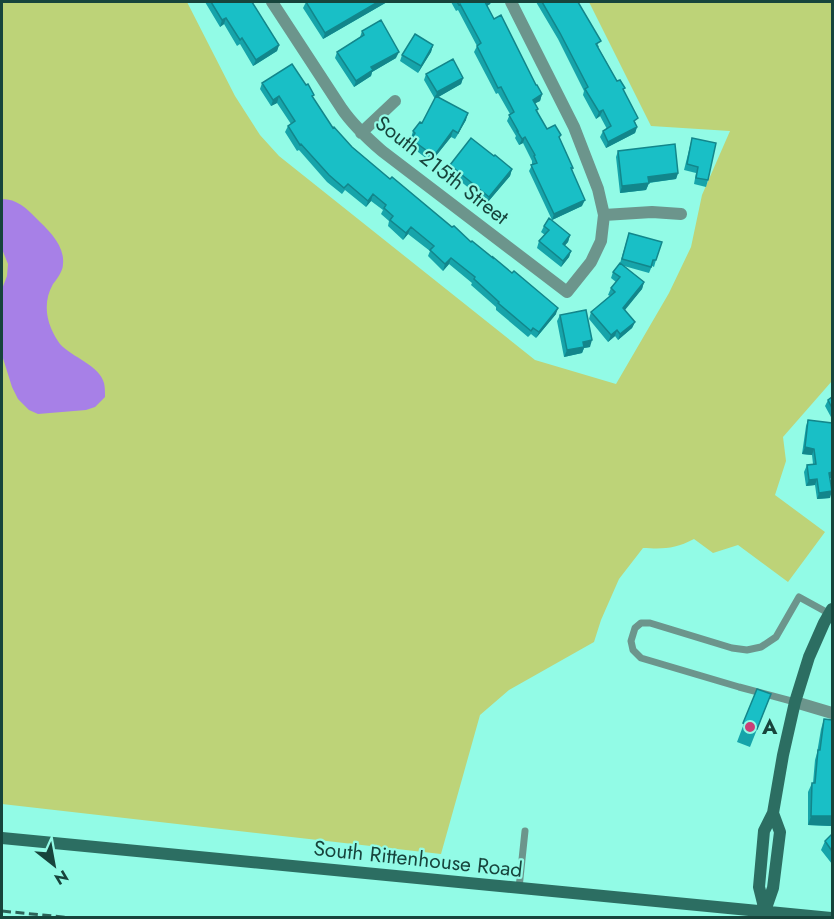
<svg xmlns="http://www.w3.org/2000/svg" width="834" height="919" viewBox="0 0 834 919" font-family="Jost,sans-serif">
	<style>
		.green { fill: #bdd378 }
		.water { fill: #a780e7 }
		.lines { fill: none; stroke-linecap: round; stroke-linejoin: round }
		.lane { stroke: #6c958c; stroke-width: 7 }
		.street { stroke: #6c958c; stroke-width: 12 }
		.secondary { stroke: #2c6e62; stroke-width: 12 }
		.rail { stroke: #2c6359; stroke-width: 3; stroke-dasharray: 9 4.5; stroke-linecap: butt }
		.wall { fill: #16a4aa }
		.shaded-wall { fill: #12868b }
		.building { fill: #19bfc6; stroke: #12868b; stroke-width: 1.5 }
		.poi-dot { fill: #ca3f77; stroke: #92fbe6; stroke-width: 2 }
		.labels { text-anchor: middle; stroke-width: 4.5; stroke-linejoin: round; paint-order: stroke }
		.street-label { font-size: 21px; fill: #17443c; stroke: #92fbe6 }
		.poi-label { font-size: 21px; font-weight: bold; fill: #17443c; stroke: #92fbe6; text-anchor: start }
	</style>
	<rect width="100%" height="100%" fill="#92fbe6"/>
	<path class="green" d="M2 2H187L235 96 260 135 279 156 535 360 616 384 669 293 691 247 702 195 730 131 651 126 589 2H832V381L783 437 786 461 775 495 825 532 788 582 738 545 713 553 694 539C675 549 664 549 643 548L619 579 601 620 594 642 509 690 480 715 441 854 2 804Z"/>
	<path class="water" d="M2 199C17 199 26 208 36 218 48 230 65 245 63 264 63 271 57 279 53 284 45 298 45 314 51 328 53 333 57 340 60 344 72 357 100 366 104 383 105 387 105 393 105 397L95 407 86 410 38 414 29 410 18 399 12 387 2 355V289L7 276 8 264 2 249Z"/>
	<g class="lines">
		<path class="lane" d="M795 702 739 687 641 658 633 650 631 641 635 628 641 623H650L732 648 747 650 761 647 776 637 799 597 830 614
			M519 888 525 831"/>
		<path class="street" d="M272 2 342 109C353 125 367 138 382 151L567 292 591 262 601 241 604 215 598 189 574 127 511 2
			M361 133 395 101
			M604 215 652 212 681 214
			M795 702 832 713"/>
		<path class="secondary" d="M2 838 831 918
			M765 911 759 887 764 831 773 813 783 755 795 702 809 657 824 623 832 609
			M765 911 773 888 780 832 773 813"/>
		<path class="rail" d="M2 911 73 918"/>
	</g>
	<path class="wall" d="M205 2H252L279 45 277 51 253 66 240 44 237 46 224 24 220 27Z
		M306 2H387L323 39 303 8Z
		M451 2H491L490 4 487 6 494 19 542 94 540 101 535 103 538 109 537 112 547 129 560 139 573 168 572 170 582 206 552 220 529 171 532 165V161L523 143 519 145 515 138 516 136 507 121 510 114 498 93 496 94 474 52 477 46 458 10 456 11Z
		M536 2H578L599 47H598L617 81 624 91 637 127 635 133 606 148 600 137 603 131 607 129 600 116 596 119 583 95 584 91 558 39Z
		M362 31 396 58 372 72 371 76 354 87 335 58 337 52 360 37Z
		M433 45 431 52 418 73 400 61 402 55Z
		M426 74 463 78 461 84 438 97 466 120 455 139 451 137 431 162 409 145 413 131 422 123 435 99 424 80Z
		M262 83 313 98 333 128 352 147 390 179 471 242 556 314 536 338 531 334 528 337 496 310V307L471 285 472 283 449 264 443 271 428 256 430 251 408 234 403 240 388 226 389 221 381 214 383 210 371 201 366 207 345 190 342 194 327 182 299 150 297 151 285 132 288 126 291 124 277 103 271 106 260 89Z
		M692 138 708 180 706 187 694 184 696 173 684 170Z
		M618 151 678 173 676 179 649 183 646 190 620 193 616 157Z
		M450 165 512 169 510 176 487 203 448 171Z
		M544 226 570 235 568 242 564 246 571 251 569 257 561 267 537 248 539 241 545 235 541 232Z
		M629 233 656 260 654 267 652 266 649 273 624 266 644 282 642 289 624 310 635 322 632 328 618 340 615 336 608 342 589 319 591 312 610 296 608 295 611 288 616 282 611 278 613 272 620 263Z
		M560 315 590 347 584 348 582 353 564 357 557 321Z
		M832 397V419L825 406 828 400Z
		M808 420 830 479V498L817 499 815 485 806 486 804 472 807 465 813 464 812 455 802 454 806 426Z
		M757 689 771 694 750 747 737 742Z
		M824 719 832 826 808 825V792L812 783H813L815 760 817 753 821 729Z
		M832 834V864L821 850 825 841Z"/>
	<path class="shaded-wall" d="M378 2H387L323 39 325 33Z
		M485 2H491L490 4 482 9Z
		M226 18 224 24 220 27 222 20Z
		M279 45 277 51 253 66 256 60Z
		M433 45 431 52 418 73 421 66Z
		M399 52 396 58 372 72 371 76 354 87 356 81 371 67Z
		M463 78 461 84 435 99 437 92Z
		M542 94 540 101 530 106 533 100Z
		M279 96 277 103 271 106 273 100Z
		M603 110 600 116 596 119 599 112Z
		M468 113 466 120 455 139Z
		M637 127 635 133 606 148 608 142Z
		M453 130 451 137 431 162 434 156Z
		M525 137 523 143 519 145 522 139Z
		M512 169 510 176 487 203 489 197Z
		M678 173 676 179 646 183 648 177Z
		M649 183 646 190 620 193 622 186Z
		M373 194 371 201 366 207 368 201Z
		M585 200 582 206 552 220 554 214Z
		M411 227 408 234 403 240 406 233Z
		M570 235 568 242 560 251 563 244Z
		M571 251 569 257 561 267 563 261Z
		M451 258 449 264 443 271 445 264Z
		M644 282 642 289 621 315 623 308Z
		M558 308 556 314 536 338 539 332Z
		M635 322 632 328 618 340 620 334Z
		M617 330 615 336 608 342 611 335Z
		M592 340 590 347 584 348 582 353 564 357 567 350 583 342Z
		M805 447 814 449 812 455 802 454Z
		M832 472V478L827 479 829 473Z
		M817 479 815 485 806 486 809 480Z
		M832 491 830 498 817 499 819 493Z
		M811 816H832V826L808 825Z"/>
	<path class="building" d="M211 2H252L279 45 256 60 242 38 240 40 226 18 222 20Z
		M306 2H378L325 33Z
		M457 2H486H485L494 19 501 15 536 85H537L542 94 533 100 538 109 536 110 547 129 555 125 561 135 559 137 573 168H571L585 200 554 214 531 165 537 163 534 156 535 155 525 137 522 139 517 131H518L509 115 514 112 501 87 498 88 477 46 481 43 460 4 459 5Z
		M542 2H578L601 41 596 44 617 81 620 80 625 88 623 89 638 118 634 121 637 127 608 142 603 131 611 126 603 110 599 112 585 89 588 87 560 33Z
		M381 20 399 52 371 67 373 70 356 81 337 52 364 35 362 31Z
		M415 34 433 45 421 66 402 55Z
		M453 59 463 78 437 92 426 74Z
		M292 64 306 85 308 84 314 95 312 96 333 128 334 127 352 147 390 179 392 177 452 227 454 226 471 242 472 241 493 258V257L512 273 514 271 558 308 539 332 533 328 531 331 498 303 499 302 474 279 475 277 451 258 445 264 430 250 434 246 411 227 406 233 390 220 393 216 384 208 386 205 373 194 368 201 348 184 344 188 329 175 301 144 300 145 288 126 295 121 279 96 273 100 262 83Z
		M436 96 468 113 458 133 453 130 434 156 411 139 415 133 413 131 420 122 422 123Z
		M471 138 494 156 495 155 512 169 489 197 450 165Z
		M692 138 716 143 708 180 696 178 698 167 687 164Z
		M675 144 678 173 648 177 649 183 622 186 618 151Z
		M549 218 570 235 563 244 571 251 563 261 539 241 549 230 544 226Z
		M629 233 662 242 656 260H653L651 267 622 259Z
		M620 263 644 282 623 308 635 322 620 334 617 330 611 335 591 312 615 292 611 288 620 277 613 272Z
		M586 310 592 340 583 342 584 347 567 350 560 315Z
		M832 397V408L828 400Z
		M808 420 832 423V472L829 473 832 491 819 493 817 479 809 480 807 465 816 464 814 449 805 447Z
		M757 689 771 694 757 729 743 723Z
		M824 719 832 720V816H811L812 783H815L818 750H820Z
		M832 834V851L825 841Z"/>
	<circle class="poi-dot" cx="750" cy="727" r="6"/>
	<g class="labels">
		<g class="street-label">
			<text transform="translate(442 170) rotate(38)" y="7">South 215th Street</text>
			<text transform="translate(418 859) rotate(6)" y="7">South Rittenhouse Road</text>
		</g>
		<g class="poi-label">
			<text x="762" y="734">A</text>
		</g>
	</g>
	<rect width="834" height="919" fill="none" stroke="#17443c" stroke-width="6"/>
	<g transform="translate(54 865) rotate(149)" stroke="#92fbe6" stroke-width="4.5" paint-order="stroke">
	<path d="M0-4.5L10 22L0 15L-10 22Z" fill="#17443c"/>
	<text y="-9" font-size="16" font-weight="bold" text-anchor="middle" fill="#17443c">N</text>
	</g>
</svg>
